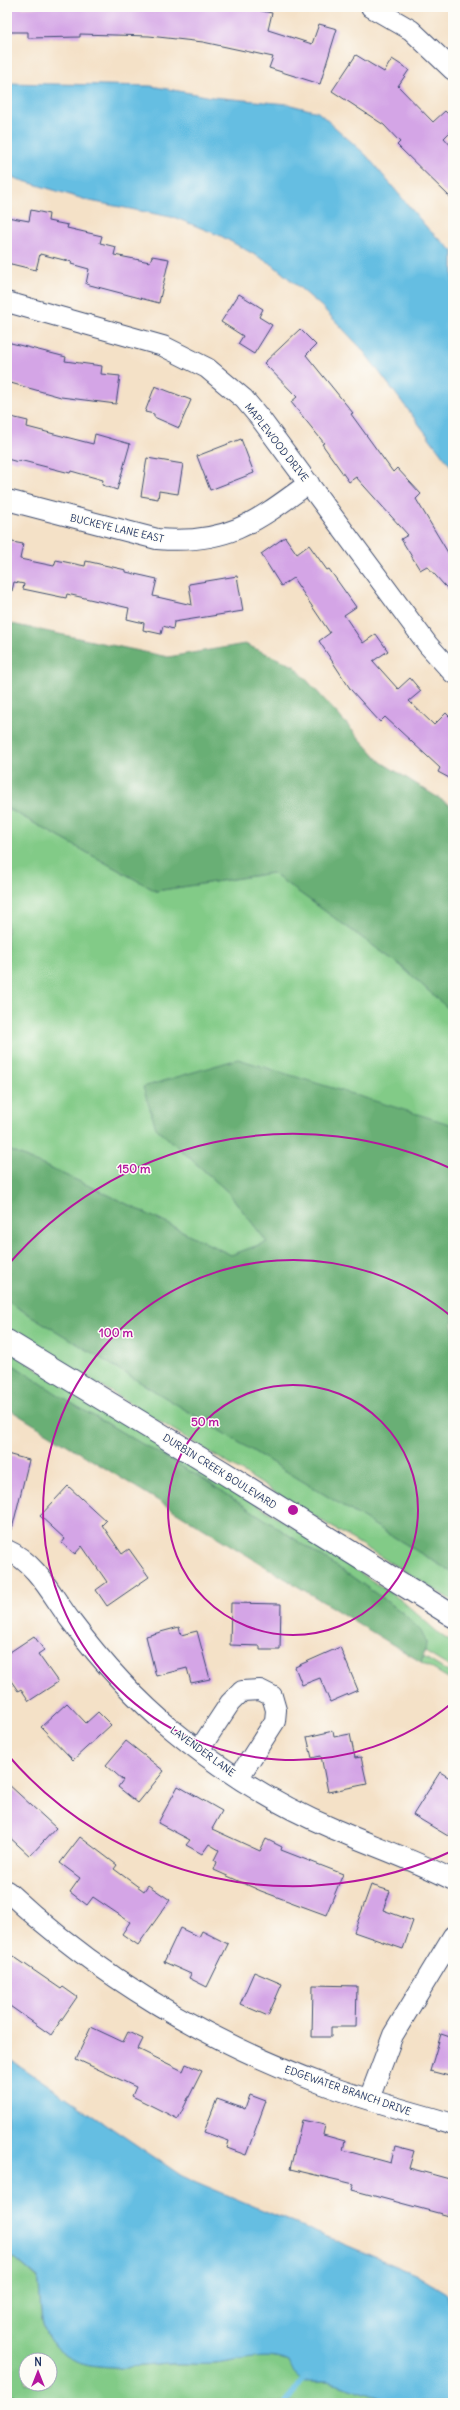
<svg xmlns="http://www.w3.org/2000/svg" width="460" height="2410" viewBox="0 0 460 2410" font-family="Delius,sans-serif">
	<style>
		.green { fill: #82cb87; stroke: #4e7d72; fill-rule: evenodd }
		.forest { fill: #69af74; stroke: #426f69 }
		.water { fill: #65bee2; stroke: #4076a0 }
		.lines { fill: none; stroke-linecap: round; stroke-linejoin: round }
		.stream { stroke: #65bee2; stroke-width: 5 }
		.building { fill: #d4a5e6 }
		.street-casing { stroke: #3c4a6e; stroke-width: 22 }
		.secondary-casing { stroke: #3c4a6e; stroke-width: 24 }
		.path { stroke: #3c4a6e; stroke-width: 2.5; stroke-dasharray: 1 3; stroke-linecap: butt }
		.street { stroke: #fff; stroke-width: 20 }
		.secondary { stroke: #fff; stroke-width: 22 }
		.ring { fill: none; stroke: #b5179e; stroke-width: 2 }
		.labels { text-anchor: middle; stroke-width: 3; stroke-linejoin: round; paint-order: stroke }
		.street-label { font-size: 10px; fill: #1b2f5e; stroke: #fdfcf7 }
		.centre { fill: #b5179e; stroke: #fdfcf7; stroke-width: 2 }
		.ring-label { font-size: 12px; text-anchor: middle; font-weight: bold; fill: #b5179e; stroke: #fdfcf7; stroke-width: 3; stroke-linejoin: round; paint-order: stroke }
	</style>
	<rect width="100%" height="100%" fill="#fdfcf7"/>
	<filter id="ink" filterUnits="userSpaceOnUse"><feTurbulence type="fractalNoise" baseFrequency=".025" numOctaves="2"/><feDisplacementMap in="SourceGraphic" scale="8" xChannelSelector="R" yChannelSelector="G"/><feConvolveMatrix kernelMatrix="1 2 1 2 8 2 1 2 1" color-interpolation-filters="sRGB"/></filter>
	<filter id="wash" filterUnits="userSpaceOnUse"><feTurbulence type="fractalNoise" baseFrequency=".012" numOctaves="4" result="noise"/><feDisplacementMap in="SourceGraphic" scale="16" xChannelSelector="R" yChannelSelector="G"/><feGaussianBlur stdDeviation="0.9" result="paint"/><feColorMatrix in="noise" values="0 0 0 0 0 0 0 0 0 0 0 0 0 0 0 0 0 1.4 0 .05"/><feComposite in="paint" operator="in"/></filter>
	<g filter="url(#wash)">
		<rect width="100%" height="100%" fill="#f4e1c7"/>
		<path class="green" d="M7 808 156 891 272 873 400 965 453 1013V1125L443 1123 156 1128 228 1192 267 1242 231 1255 96 1189 7 1149Z
			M7 1301 453 1573V1601L7 1328Z
			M7 1350 274 1515 401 1600 442 1636 453 1643V1669L425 1652 426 1642 403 1613 351 1576 205 1480 71 1403 7 1361Z
			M424 1657 453 1675V1681L421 1662Z
			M7 2251 38 2279C42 2300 37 2320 50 2340 75 2378 135 2365 172 2364 186 2363 201 2365 215 2364 237 2362 265 2352 287 2361 291 2363 307 2377 313 2381H328L397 2403H8ZM26 2360H50V2384H26Z"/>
		<path class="forest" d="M7 623 168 657 245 644 294 666 381 762 453 807V1013L400 965 272 873 156 891 7 808Z
			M238 1059 453 1125V1573L7 1301V1149L96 1189 231 1255 267 1242 228 1192 156 1128 143 1087Z
			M7 1361 71 1403 205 1480 351 1576 403 1613 421 1631 426 1642 425 1652 421 1662 7 1408Z"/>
		<path class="water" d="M7 83 151 86 212 97 287 104 318 112 366 155 429 230 453 251V469L361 348 321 306 273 265 221 236 176 218 90 201 7 176Z
			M7 2057 182 2176 415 2274 446 2293 453 2317V2403H397L328 2381H305L294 2373 289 2362C268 2351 237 2362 214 2364 200 2365 184 2363 169 2364 130 2366 70 2378 47 2335 38 2316 42 2298 38 2278L7 2251Z"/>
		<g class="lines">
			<path class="stream" d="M286 2403 307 2374"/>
		</g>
		<g id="blocks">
			<path class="building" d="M60 7H242L272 13 268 30 312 44 319 24 337 29 320 84 269 68 273 57 203 42 149 36 80 34V37L28 38V32H7V8Z
				M356 55 384 72 392 59 409 70 398 86 433 122 445 111 453 119V129L444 138 453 148V200L397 145 400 142 384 125 332 91Z
				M31 210 49 214 48 221 68 225 67 228 102 236 100 243 116 247 114 255 150 262 152 256 169 259 159 303 86 284 89 269 71 264 72 262 40 254 36 270 7 263V217L29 221Z
				M239 294 263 309 259 317 272 325 254 354 238 344 243 336 221 322Z
				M300 329 316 345 306 355 353 413 351 414 393 472 397 468 421 494 416 499 453 561V595L427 566 420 570 401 539 408 535 356 477 349 482 322 444 324 443 291 402 297 397 264 363Z
				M7 342 66 357 65 361 102 366 101 374 120 376 116 404 61 397 7 382Z
				M155 386 191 400 179 428 154 417V414L145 412Z
				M7 416 28 421 27 427 93 444 95 434 130 444 117 490 102 485 103 480 71 471 70 473 19 460 18 462 7 459Z
				M241 439 254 473 210 490 197 456Z
				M147 458 183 464 178 494 159 491 158 499 141 496Z
				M285 537 297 554 309 545 327 570 329 569 356 607 344 615 363 643 376 634 388 651 373 661 398 689 410 678 421 691 409 701 434 725 446 713 453 720V780L438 772 440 768 385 717 380 722 351 690 319 641 330 633 293 578 281 586 261 554Z
				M7 541 23 544 20 559 54 566 56 560 85 566 86 561 126 570V572L157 579 153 596 192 605 189 584 237 576 243 611 174 622 173 629 163 626 161 634 143 630 144 623 127 619 129 608 67 594 66 598 23 589 24 584 14 582 12 591 7 590Z
				M7 1454 29 1460 12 1529 7 1528Z
				M68 1486 106 1521 102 1525 122 1554 129 1549 149 1577 107 1606 96 1590 107 1582 82 1546 75 1554 62 1543 65 1539 40 1516Z
				M231 1603 281 1604 280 1650H260V1646L230 1645Z
				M179 1627 181 1635 197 1631 210 1679 191 1683 187 1668 156 1676 146 1636Z
				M34 1636 44 1650 38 1654 58 1682 29 1701 21 1689 18 1691 7 1675V1654Z
				M340 1647 358 1690 330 1702 320 1678 302 1685 295 1667Z
				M67 1703 86 1723 98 1712 111 1725 73 1760 41 1727Z
				M333 1731 334 1737 350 1734 355 1758 361 1757 367 1784 328 1792 321 1756 312 1758 307 1737Z
				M126 1741 164 1771 138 1803 118 1787 123 1780 106 1765Z
				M440 1772 453 1780V1827L448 1836 413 1815Z
				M7 1783 56 1828 30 1856 7 1835Z
				M178 1786 222 1811 212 1829 260 1851 266 1839 282 1847 281 1850 343 1874 326 1915 261 1891 214 1870 217 1862 214 1860 219 1850 209 1844 202 1854 186 1845 190 1840 158 1823Z
				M80 1837 117 1865 114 1869 144 1891 148 1885 170 1900 138 1945 122 1934 130 1922 93 1897 87 1905 70 1892 80 1878 60 1863Z
				M371 1885 390 1891 383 1910 413 1921 403 1949 354 1932Z
				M180 1928 199 1937 202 1931 228 1944 207 1987 189 1978 191 1974 164 1962Z
				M7 1952 61 1989 63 1987 77 1997 51 2035 7 2004Z
				M254 1972 282 1984 268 2016 240 2004Z
				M313 1985 357 1986 356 2027H331V2037H312Z
				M91 2027 123 2042 128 2032 143 2039 138 2049 183 2071 186 2064 202 2071 178 2119 132 2096 136 2087 76 2059Z
				M441 2034 453 2038V2077L430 2071Z
				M250 2095 266 2101 246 2155 227 2148 229 2141 204 2132 217 2099 245 2109Z
				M302 2120 325 2125 323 2135 345 2141 343 2150 391 2163 395 2146 414 2151 409 2168 453 2180V2217L352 2190 354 2184 290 2169Z"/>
		</g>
	</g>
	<g filter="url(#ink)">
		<use href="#blocks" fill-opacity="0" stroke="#3c4a6e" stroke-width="1"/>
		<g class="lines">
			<g class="street-casing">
				<path id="street" d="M371 7 411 30 453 70
					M7 302 163 346 207 368 244 399 260 418 428 645 453 673
					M7 500 157 539C227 545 256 522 309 483
					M7 1550C37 1563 52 1596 71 1621 101 1661 135 1699 174 1731 221 1770 277 1805 334 1829 373 1846 415 1860 453 1880
					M199 1750 230 1703 242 1691 260 1690 272 1696 276 1710 275 1721 239 1777
					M7 1891C98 1976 207 2041 323 2084 365 2100 410 2111 453 2124
					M369 2099 393 2035 453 1936"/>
			</g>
			<g class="secondary-casing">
				<path id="secondary" d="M7 1341 221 1471 453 1616"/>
			</g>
			<path class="path" d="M7 2392 18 2403"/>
			<use href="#street" class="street"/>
			<use href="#secondary" class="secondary"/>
		</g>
	</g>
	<g class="ring">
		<circle cx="293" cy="1510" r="125"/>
		<path d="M452 1703A250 250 0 1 1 452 1317"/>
		<path d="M452 1851A376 376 0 0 1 7 1754M7 1266A376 376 0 0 1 452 1169"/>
	</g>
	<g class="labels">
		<g class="street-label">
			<text transform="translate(277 442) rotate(52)" y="4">MAPLEWOOD DRIVE</text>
			<text transform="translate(117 528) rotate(13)" y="4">BUCKEYE LANE EAST</text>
			<text transform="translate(220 1471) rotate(32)" y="4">DURBIN CREEK BOULEVARD</text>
			<text transform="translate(203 1751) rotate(36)" y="4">LAVENDER LANE</text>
			<text transform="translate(348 2090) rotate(19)" y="4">EDGEWATER BRANCH DRIVE</text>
		</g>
	</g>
	<circle cx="293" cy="1510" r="6" class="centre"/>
	<g class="ring-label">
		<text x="134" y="1173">150 m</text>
		<text x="116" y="1337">100 m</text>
		<text x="205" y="1426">50 m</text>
	</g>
	<rect width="460" height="2410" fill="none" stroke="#fdfcf7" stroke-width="24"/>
	<g transform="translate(38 2372)"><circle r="19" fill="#fdfcf7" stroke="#a3aaba"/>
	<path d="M0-3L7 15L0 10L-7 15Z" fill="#b5179e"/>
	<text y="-6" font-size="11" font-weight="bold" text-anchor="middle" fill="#1b2f5e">N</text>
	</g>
</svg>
